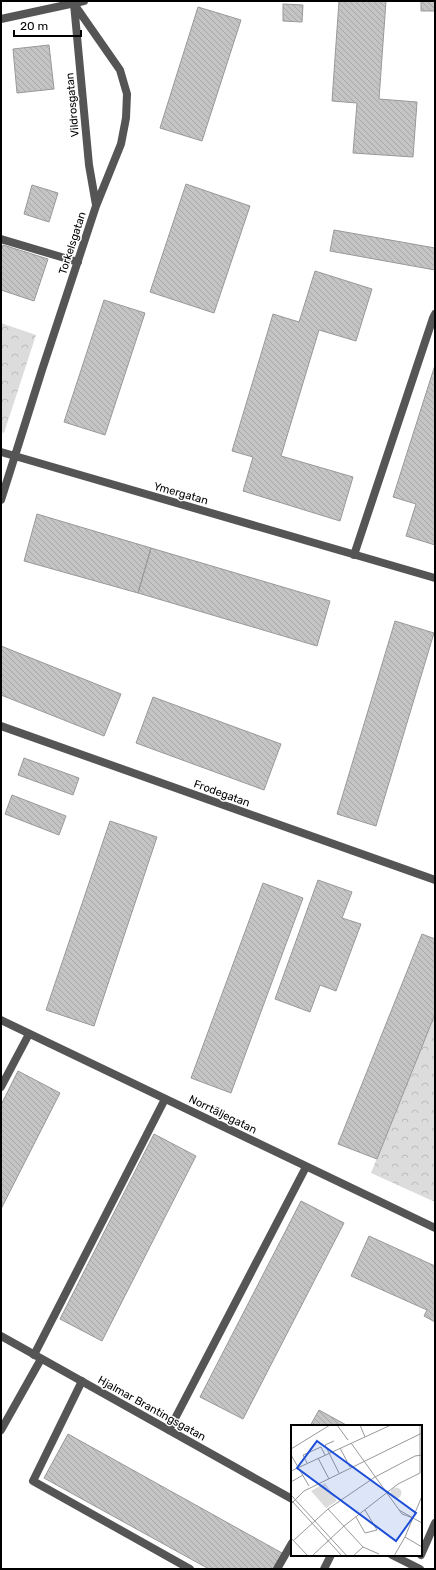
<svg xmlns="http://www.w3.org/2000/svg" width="436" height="1570" viewBox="0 0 436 1570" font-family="Rubik,sans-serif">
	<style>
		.park { fill: url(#park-crowns) }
		.building { fill: url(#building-back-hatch); stroke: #999 }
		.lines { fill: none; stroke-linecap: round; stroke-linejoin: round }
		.lane { stroke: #555; stroke-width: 8 }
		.street { stroke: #555; stroke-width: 8 }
		.labels { text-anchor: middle; stroke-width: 3; stroke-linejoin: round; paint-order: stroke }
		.street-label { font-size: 11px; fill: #000; stroke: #fff }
		.inset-road { fill: none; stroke: #999; stroke-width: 1 }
		.view { fill: #1d4ed8; fill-opacity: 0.15; stroke: #1d4ed8; stroke-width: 2 }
		.inset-edge { fill: none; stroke: #000; stroke-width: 2 }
	</style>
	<defs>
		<pattern id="park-crowns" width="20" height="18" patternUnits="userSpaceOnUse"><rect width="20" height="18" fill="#dcdcdc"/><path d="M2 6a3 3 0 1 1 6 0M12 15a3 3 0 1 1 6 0" fill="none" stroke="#bbb"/></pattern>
		<pattern id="building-back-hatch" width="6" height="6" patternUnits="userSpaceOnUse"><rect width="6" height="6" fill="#c4c4c4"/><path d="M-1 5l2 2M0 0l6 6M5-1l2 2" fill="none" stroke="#a7a7a7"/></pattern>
	</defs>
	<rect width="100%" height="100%" fill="#fff"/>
	<path class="park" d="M1 323 36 335 4 433 1 432Z
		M435 1013V1202L371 1173Z"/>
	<path class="building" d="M339 1H386L379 99 417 102 413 157 353 153 357 103 332 101Z
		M421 1H435V11H421Z
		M283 4 303 5 302 22 283 21Z
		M198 7 241 20 202 141 160 128Z
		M49 45 54 89 17 93 13 49Z
		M186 184 250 206 214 313 150 292Z
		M32 185 58 193 49 222 24 214Z
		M334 230 435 248V270L330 251Z
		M3 245 48 259 34 301 1 290V251Z
		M315 271 372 289 356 341 319 330 281 456 353 477 340 521 243 491 253 457 232 451 273 314 299 322Z
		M104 300 145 313 105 435 64 422Z
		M435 365V545L406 536 416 504 393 497Z
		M37 514 151 548 138 593 24 561Z
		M151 548 330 601 317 646 138 593Z
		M395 621 434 633 376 826 337 814Z
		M1 646 121 694 104 736 1 695Z
		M153 697 281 744 264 790 136 743Z
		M24 758 79 778 73 795 18 775Z
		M12 795 66 816 59 835 5 814Z
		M110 821 157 837 94 1026 46 1010Z
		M318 880 352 892 342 918 361 924 336 991 320 985 310 1012 275 999Z
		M263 883 303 898 231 1093 191 1078Z
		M422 934 435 939V1014L377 1159 338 1144Z
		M18 1071 60 1093 1 1209V1105Z
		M154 1134 196 1156 102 1341 60 1319Z
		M301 1201 344 1223 243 1419 200 1397Z
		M369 1236 435 1266V1322L424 1316 427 1310 351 1276Z
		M319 1410 348 1426H310Z
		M68 1434 282 1553 273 1569H209L44 1478Z"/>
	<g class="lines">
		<path class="lane" d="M1 239 78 262
			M1 1087 29 1034
			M34 1355 165 1099
			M82 1381 33 1481 190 1569
			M1 1430 41 1359
			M169 1430 306 1167
			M277 1569 292 1543
			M324 1569 331 1555"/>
		<path class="street" d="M74 4 89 165 96 205
			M1 19 84 1
			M1 452 435 578
			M1 500 42 370 96 206 121 144 126 118 127 94 120 70 74 4
			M354 555 433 318 435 314
			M1 726 435 880
			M1 1020 435 1228
			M1 1336 292 1499
			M392 1555 420 1569
			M421 1555 435 1523"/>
	</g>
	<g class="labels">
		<g class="street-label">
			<text transform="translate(72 105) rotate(-95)" y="4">Vildrosgatan</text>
			<text transform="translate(72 243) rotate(-72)" y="4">Torkelsgatan</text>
			<text transform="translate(181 493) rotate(16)" y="4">Ymergatan</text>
			<text transform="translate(222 793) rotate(20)" y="4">Frodegatan</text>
			<text transform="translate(223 1114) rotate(26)" y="4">Norrtäljegatan</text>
			<text transform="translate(152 1408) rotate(29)" y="4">Hjalmar Brantingsgatan</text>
		</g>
	</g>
	<g transform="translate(291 1425)">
		<rect width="131" height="131" fill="#fff"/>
		<path d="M34 58 46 76 35 83 20 66ZM99.5 68a5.5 5.5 0 1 1 11 0a5.5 5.5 0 1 1-11 0Z" fill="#dcdcdc"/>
		<path class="inset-road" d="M46 0 57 15M69 0 74 12M60 18 111 89 122 93M49 23 59 42M0 24 39 0M38 28 48 48M38 28 34 20 43 16M0 30 18 61M27 33 38 54M16 38 12 30 30 22 34 30M0 46 100 0M0 57 12 50M0 70 56 131M0 75 51 131M0 79 13 66 131 8M37 84 72 122 88 129M108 85 131 98M65 92 74 108 86 105 74 85M114 112 131 122M0 113 17 131M3 115 37 84 84 52 124 31 131 30M21 131 53 101 107 59 129 48V0M62 131 72 122M103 131 114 112 131 71"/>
		<path class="view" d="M26 16 125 88 105 116 6 43Z"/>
		<rect width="131" height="131" class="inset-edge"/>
	</g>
	<rect width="436" height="1570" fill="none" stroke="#000000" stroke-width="4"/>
	<path d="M14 30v6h67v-6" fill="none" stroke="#000000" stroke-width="2"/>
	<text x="20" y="30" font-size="12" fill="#000000" stroke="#ffffff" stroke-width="3" paint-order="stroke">20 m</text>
</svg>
